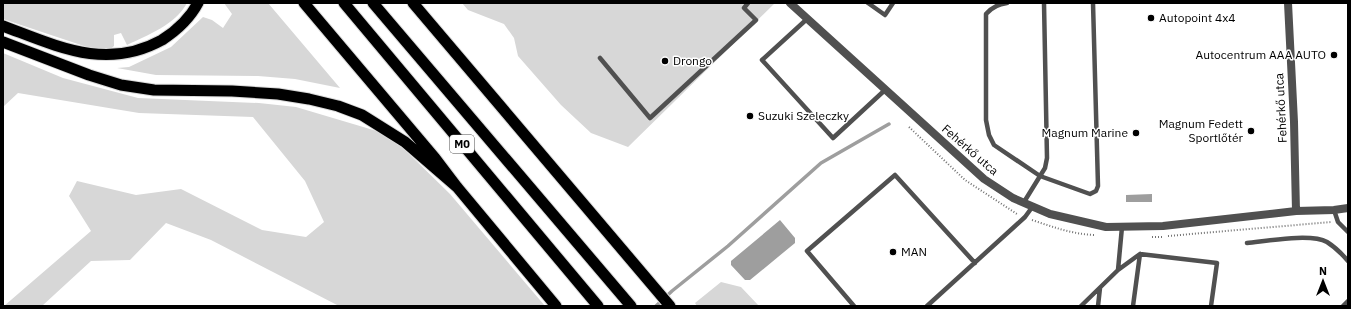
<svg xmlns="http://www.w3.org/2000/svg" width="1351" height="309" viewBox="0 0 1351 309" font-family="'IBM Plex Sans',sans-serif">
	<style>
		.green { fill: #d7d7d7 }
		.water { fill: #9e9e9e }
		.lines { fill: none; stroke-linecap: round; stroke-linejoin: round }
		.stream { stroke: #9e9e9e; stroke-width: 3.5 }
		.trunk-casing { stroke: #dbdbdb; stroke-width: 13 }
		.path { stroke: #727272; stroke-width: 2; stroke-dasharray: 1 2; stroke-linecap: butt }
		.service { stroke: #505050; stroke-width: 4.5 }
		.minor { stroke: #505050; stroke-width: 8 }
		.trunk { stroke: #000; stroke-width: 11 }
		.poi-dot { fill: #000; stroke: #fff; stroke-width: 1.5 }
		.labels { text-anchor: middle; stroke-width: 3; stroke-linejoin: round; paint-order: stroke }
		.shield { fill: #fff; stroke: #4c4c4c; stroke-width: 1 }
		.shield-label { font-size: 11px; font-weight: bold; fill: #000 }
		.poi-label { font-size: 12px; fill: #000; stroke: #fff; text-anchor: start }
		.street-label { font-size: 12px; fill: #000; stroke: #fff }
	</style>
	<rect width="100%" height="100%" fill="#fff"/>
	<path class="green" d="M3 3H187C175 25 148 35 127 45L121 33 114 35V46L108 51 87 47 3 19Z
		M224 3H268L340 88 295 79 258 76 156 75 117 68 129 67 171 47 203 17 212 20 223 28 232 14Z
		M462 3H775L628 147 591 133 561 105 518 56 514 38 504 24 468 10Z
		M3 53 63 78 138 98 259 103 296 107 380 132 402 147 450 194 545 306H339L211 240 166 223 130 260 91 261 42 306H4L91 231 69 196 77 181 136 195 181 189 262 230 306 237 324 222 305 181 253 117 139 113 18 93 3 107Z
		M721 282 741 287 759 306H697L695 303Z"/>
	<path class="water" d="M1152 194V202H1126V195Z
		M780 220 795 238V243L750 280H745L731 265V261Z"/>
	<g class="lines">
		<path class="stream" d="M656 306 672 291 728 246 821 163 889 124"/>
		<g class="trunk-casing">
			<path id="trunk" d="M304 3 435 158 457 187 556 306
				M344 3 598 306
				M373 3 631 306
				M413 3 670 306
				M3 26C57 46 106 71 162 40 176 31 190 18 198 3
				M3 42 89 75 121 85 154 90 232 91 278 94 309 99 338 106 362 115 405 142 457 187"/>
		</g>
		<path class="path" d="M909 127 965 180 1017 214
			M1032 220C1053 227 1072 234 1094 235
			M1168 236 1331 222
			M1152 237H1164"/>
		<path class="service" d="M868 3 885 15 893 3
			M1007 3C998 4 992 7 986 14V120L989 135 994 145 1040 176 1090 194 1096 191 1098 186 1093 3
			M807 19 762 60 833 138 885 90
			M600 58 650 118 756 20 744 8 748 3
			M1024 202 1045 168 1047 158 1044 3
			M1334 210 1338 222 1348 232
			M1247 243C1267 241 1311 233 1327 242 1335 247 1342 254 1348 261
			M1140 254 1217 263 1211 306
			M1118 270 1140 254 1133 306
			M854 306 807 251 895 175 975 263
			M927 306 1025 217 1033 206
			M1081 306 1118 270 1122 227
			M1098 306 1100 288
			M1343 306 1348 301"/>
		<path class="minor" d="M790 3 984 179 1013 198 1050 214 1106 227 1163 226 1296 211 1334 210 1348 208
			M1288 3 1294 122 1296 211"/>
		<use href="#trunk" class="trunk"/>
	</g>
	<g class="poi-dot">
		<circle cx="1151" cy="18" r="4"/>
		<circle cx="1334" cy="55" r="4"/>
		<circle cx="665" cy="61" r="4"/>
		<circle cx="750" cy="116" r="4"/>
		<circle cx="1251" cy="131" r="4"/>
		<circle cx="1136" cy="133" r="4"/>
		<circle cx="893" cy="252" r="4"/>
	</g>
	<g class="labels">
		<rect class="shield" x="450" y="135" width="24" height="18" rx="3"/>
		<g class="shield-label">
			<text x="462" y="148">M0</text>
		</g>
		<g class="poi-label">
			<text x="1159" y="22">Autopoint 4x4</text>
			<text x="1326" y="59" text-anchor="end">Autocentrum AAA AUTO</text>
			<text x="673" y="65">Drongo</text>
			<text x="758" y="120">Suzuki Szeleczky</text>
			<text x="1243" y="128" text-anchor="end">Magnum Fedett<tspan x="1243" dy="14">Sportlőtér</tspan></text>
			<text x="1128" y="137" text-anchor="end">Magnum Marine</text>
			<text x="901" y="256">MAN</text>
		</g>
		<g class="street-label">
			<text transform="translate(1281 108) rotate(-93)" y="4">Fehérkő utca</text>
			<text transform="translate(970 150) rotate(41)" y="4">Fehérkő utca</text>
		</g>
	</g>
	<rect width="1351" height="309" fill="none" stroke="#000000" stroke-width="8"/>
	<g transform="translate(1323 281)" stroke="#ffffff" stroke-width="3" paint-order="stroke">
	<path d="M0-3L7 15L0 10L-7 15Z" fill="#000000"/>
	<text y="-6" font-size="11" font-weight="bold" text-anchor="middle" fill="#000000">N</text>
	</g>
</svg>
